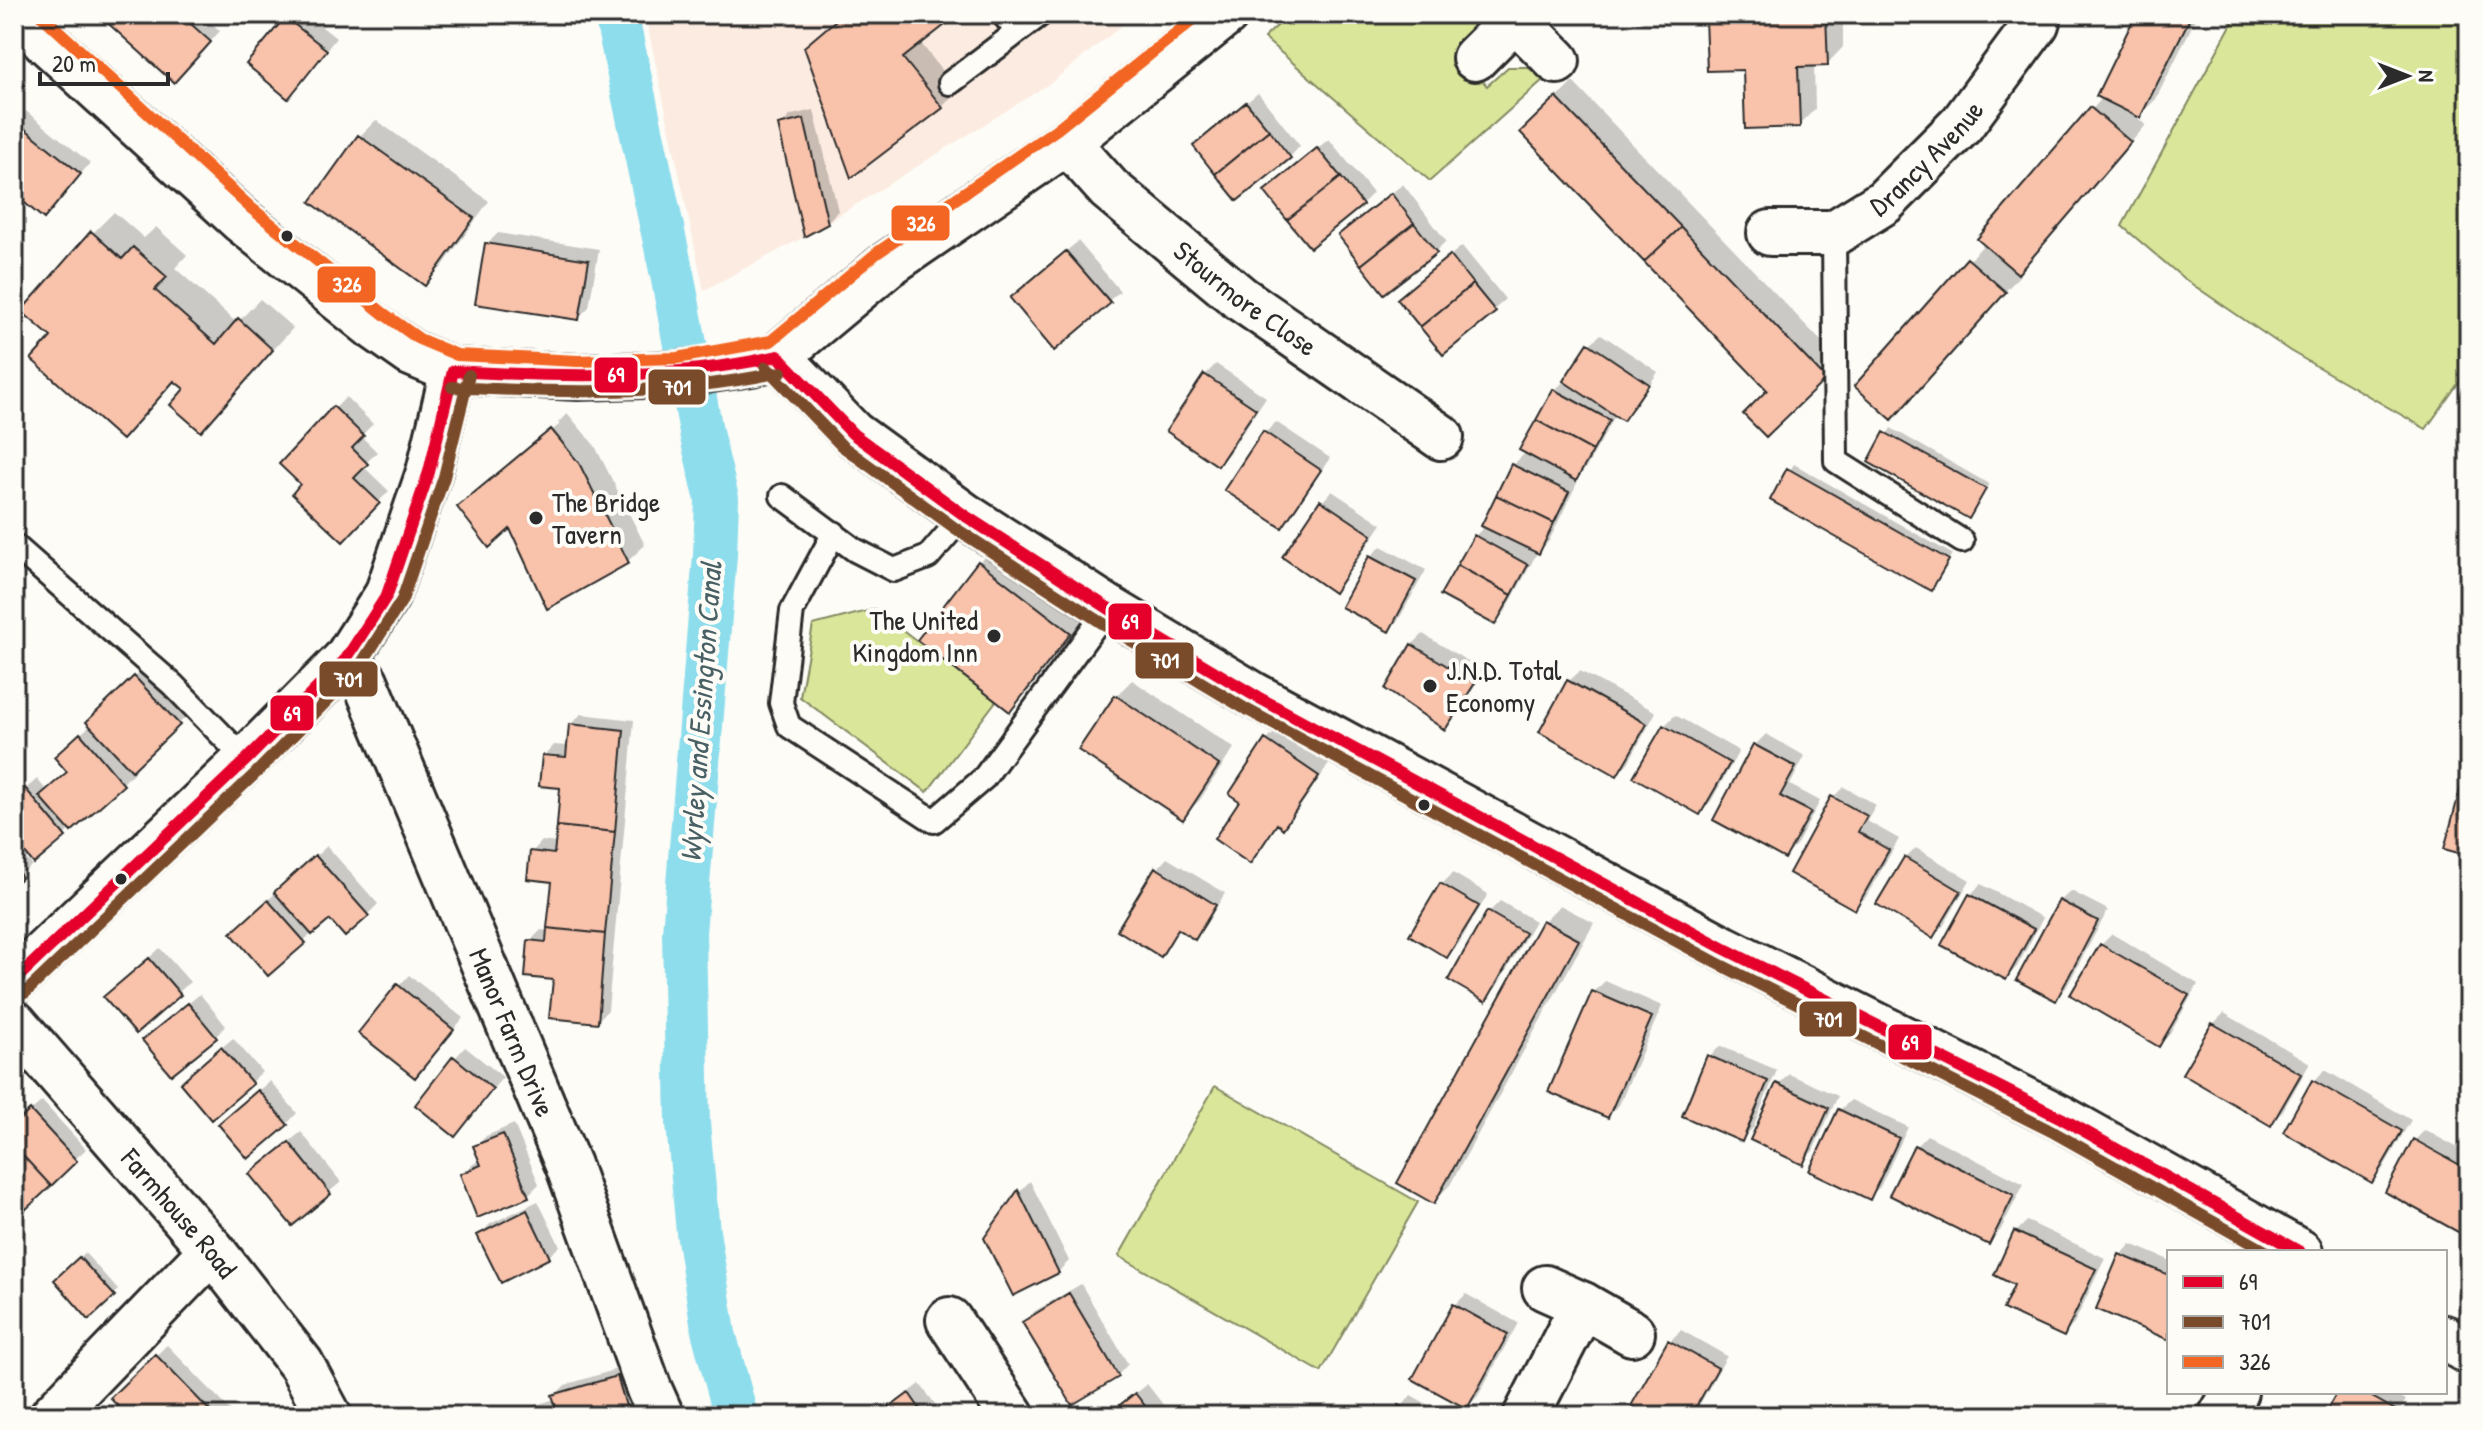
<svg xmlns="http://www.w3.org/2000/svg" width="2483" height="1430" viewBox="0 0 2483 1430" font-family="'Patrick Hand',sans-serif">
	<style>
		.built { fill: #fcebe0 }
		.green { fill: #dae699; stroke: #828862; stroke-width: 2 }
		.shadow { fill: #0003 }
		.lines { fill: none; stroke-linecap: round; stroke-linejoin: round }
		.canal { stroke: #8eddec; stroke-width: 44 }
		.building { fill: #f8c2ab; stroke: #2b2b2b; stroke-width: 2 }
		.service-casing { stroke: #2b2b2b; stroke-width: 28 }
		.minor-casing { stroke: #2b2b2b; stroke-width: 50 }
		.tertiary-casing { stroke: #2b2b2b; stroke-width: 50 }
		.primary-casing { stroke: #2b2b2b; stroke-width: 50 }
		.service { stroke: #fdfcf7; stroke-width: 22 }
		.minor { stroke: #fdfcf7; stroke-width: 44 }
		.tertiary { stroke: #fdfcf7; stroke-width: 44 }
		.primary { stroke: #fdfcf7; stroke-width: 44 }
		.bus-1-casing { stroke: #fdfcf7; stroke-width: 18 }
		.bus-2-casing { stroke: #fdfcf7; stroke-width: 18 }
		.bus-3-casing { stroke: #fdfcf7; stroke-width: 18 }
		.bus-1 { stroke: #e4002b; stroke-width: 12 }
		.bus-2 { stroke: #7a4b2a; stroke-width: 12 }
		.bus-3 { stroke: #f26522; stroke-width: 12 }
		.bus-dot { fill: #2b2b2b; stroke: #fdfcf7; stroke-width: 3 }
		.labels { text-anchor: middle; stroke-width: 8; stroke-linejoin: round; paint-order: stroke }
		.street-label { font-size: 28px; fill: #2b2b2b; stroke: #fdfcf7 }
		.poi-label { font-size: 28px; fill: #2b2b2b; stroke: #fdfcf7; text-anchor: start }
		.water-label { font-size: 30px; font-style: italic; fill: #496065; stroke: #fdfcf7 }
		.line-badge { stroke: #fdfcf7; stroke-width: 3 }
		.badge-label { font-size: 22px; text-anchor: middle; font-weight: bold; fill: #fff }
	</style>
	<rect width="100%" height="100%" fill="#fdfcf7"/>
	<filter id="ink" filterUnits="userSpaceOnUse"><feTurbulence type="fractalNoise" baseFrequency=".0125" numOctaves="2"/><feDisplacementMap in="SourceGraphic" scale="16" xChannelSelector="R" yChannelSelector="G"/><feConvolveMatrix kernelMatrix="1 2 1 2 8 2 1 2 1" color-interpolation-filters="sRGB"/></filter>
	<g filter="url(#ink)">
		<path class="built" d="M645 14H1136L1052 82 804 237 704 290Z"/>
		<path class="green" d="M1290 14H1473L1472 31 1459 52 1487 86 1508 67H1527L1544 79 1430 181 1264 38Z
			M2237 14H2469V368L2426 429 2290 351 2183 278 2122 226Z
			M875 609 996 701 927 792 800 697 813 625Z
			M1215 1086 1418 1202 1321 1372 1119 1256Z"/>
		<path class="shadow" d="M105 14H202L220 31 185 70Z
			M291 14H306L336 38 299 85 249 64Z
			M843 14H956L920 42 958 91 942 107Z
			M1711 14H1843V47L1827 64H1814L1815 109 1799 125 1745 68 1707 17Z
			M2138 14H2198L2156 99 2137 118 2146 125 2018 272 2020 275 1908 401 1857 386 1985 243 1980 238 2103 97Z
			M1573 82 1841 362 1766 435 1770 390 1523 132Z
			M1258 93 1300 146 1290 157 1195 146Z
			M814 110 838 211 827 222 780 126 791 115Z
			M26 111 90 163 55 205 14 191V123Z
			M376 120 489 201 442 267 425 283 313 202 360 136Z
			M1329 139 1373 193 1362 204 1277 180Z
			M1403 184 1446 241 1436 251 1351 225Z
			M114 212 144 238 156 227 187 255 175 268 237 323 260 299 293 328 201 430 187 389 175 379 54 337 93 233Z
			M498 233 599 249 589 307 578 318 487 244Z
			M1078 241 1120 291 1055 348 1024 288Z
			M1462 246 1505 299 1494 310 1411 288Z
			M1601 334 1658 372 1634 408 1623 419 1616 414 1586 468 1575 479 1578 481 1549 541 1537 553 1505 612 1495 623 1475 536 1485 526 1513 465 1526 452 1555 390 1566 379 1590 344Z
			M1216 364 1266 397 1229 453 1218 464 1168 430 1205 375Z
			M346 397 373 424 361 436 377 452 363 466 389 491 343 539 303 484 282 464Z
			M568 414 595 446 645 545 628 561 548 606 510 526 459 508 560 424 558 422Z
			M1276 422 1330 458 1292 515 1282 526 1265 433Z
			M1891 428 1989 484 1968 516 1871 461Z
			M1794 464 1952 554 1935 584 1930 589 1772 499Z
			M1332 491 1382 524 1345 579 1334 590 1322 502Z
			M996 546 1086 616 1027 693 1010 709 979 562Z
			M1381 546 1426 570 1399 619 1388 630 1370 557Z
			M1423 634 1484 671 1456 717 1445 728 1412 645Z
			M146 667 190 713 131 769 134 772 123 783 64 835 14 837V799L37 779 47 791 69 771 67 746 91 725 88 722Z
			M1580 671 1656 712 1628 763 1617 774 1569 681Z
			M1132 680 1234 748 1199 801 1182 817 1116 696Z
			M581 714 634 720 608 1010 597 1021 555 978 530 941 541 930 549 931 554 880 532 852 542 841 557 843 562 786 544 756 554 745 569 746 570 725Z
			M1675 715 1739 751 1711 801 1700 812 1664 726Z
			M1277 730 1329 764 1294 816 1283 826 1279 823 1250 861 1242 800 1266 741Z
			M1766 734 1805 756 1790 785 1820 801 1796 846 1785 857 1755 745Z
			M1844 787 1876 805 1867 821 1899 839 1866 897 1855 908 1833 797Z
			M14 845 32 865 14 882Z
			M327 846 378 904 367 915 330 917 304 941 244 922Z
			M1916 848 1970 880 1944 925 1933 936 1905 859Z
			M1167 858 1225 893 1205 926 1194 937 1180 928 1160 954 1157 869Z
			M1453 873 1488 894 1458 945 1447 956 1412 934 1442 884Z
			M1981 884 2043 918 2017 967 2006 978 1970 895Z
			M2071 891 2108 910 2066 988 2056 999 2060 901Z
			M1500 901 1535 921 1496 988 1485 999 1489 912Z
			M1560 905 1594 923 1450 1185 1434 1201 1544 921Z
			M2112 934 2198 984 2170 1034 2159 1045 2101 945Z
			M160 948 190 982 136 1031 117 987Z
			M409 975 463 1018 425 1065 399 986Z
			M1605 981 1662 1006 1619 1105 1608 1116 1594 992Z
			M200 994 226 1026 215 1037 156 1030Z
			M2224 1013 2310 1063 2282 1112 2271 1123 2213 1024Z
			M233 1038 262 1072 251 1082 193 1072Z
			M1720 1046 1777 1070 1753 1128 1742 1139 1709 1057Z
			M465 1047 503 1077 455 1134V1058Z
			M2325 1070 2411 1120 2382 1170 2371 1181 2314 1081Z
			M1789 1074 1838 1096 1813 1151 1803 1162 1778 1085Z
			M270 1081 297 1113 287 1124 231 1113Z
			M1851 1100 1908 1127 1880 1187 1869 1197 1840 1110Z
			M42 1101 86 1149 14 1217V1126Z
			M514 1124 539 1184 528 1195 463 1174 473 1164 481 1160 475 1147 486 1136Z
			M2425 1130 2469 1154V1236L2414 1141Z
			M301 1132 341 1182 292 1223 263 1163Z
			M1927 1135 2024 1184 2000 1231 1989 1242 1916 1146Z
			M1030 1181 1069 1261 1058 1272 987 1238 1020 1191Z
			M538 1201 560 1246 549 1256 480 1235 490 1224Z
			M2027 1221 2105 1258 2074 1324 2063 1335 2017 1284 2016 1232Z
			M2131 1244 2169 1260V1338L2121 1255Z
			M85 1253 118 1290 89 1317 56 1280Z
			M1081 1284 1128 1364 1118 1375 1024 1322 1035 1311Z
			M1466 1294 1518 1323 1478 1396 1467 1407 1455 1305Z
			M1681 1330 1727 1356 1693 1416H1653L1634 1405 1670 1341Z
			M167 1345 236 1416H130L112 1398Z
			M627 1366 643 1416H499L555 1399 554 1396 565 1385Z
			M920 1384 944 1416H878Z
			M1147 1384 1172 1416H1107L1111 1412Z
			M2339 1392H2392L2406 1400 2397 1416H2326Z
			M1411 1395 1448 1416H1395Z
			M2417 1408 2430 1416H2409Z"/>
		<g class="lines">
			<path class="canal" d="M616 14 673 279 702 437 717 499 715 555 684 933 688 1123 698 1232 714 1334 736 1416"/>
		</g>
		<path class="building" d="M102 14H180L211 42 174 83 100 16Z
			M843 14H959L903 58 943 108 851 178 804 47Z
			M1826 14 1828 66 1798 67 1800 127 1745 129 1743 70 1707 71 1705 17Z
			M2136 14H2192L2140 118 2096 96Z
			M285 17 327 50 288 99 246 64Z
			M1556 97 1681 227 1644 262 1520 132Z
			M1246 102 1269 130 1215 174 1193 146Z
			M2090 107 2131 142 2018 274 1977 239Z
			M804 119 828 224 804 237 778 125Z
			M14 120 81 174 44 219 14 194Z
			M1269 130 1291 158 1237 201 1215 174Z
			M358 135 474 218 425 286 310 202Z
			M1317 148 1341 177 1287 220 1264 191Z
			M1341 177 1363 205 1310 248 1287 220Z
			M1391 193 1414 223 1361 265 1338 235Z
			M1414 223 1437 253 1384 294 1361 265Z
			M1681 227 1826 379 1766 437 1743 414 1767 390 1644 262Z
			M91 231 122 259 133 247 167 277 155 290 216 344 238 318 273 350 201 432 170 405 184 389 174 381 122 440 31 359 51 337 21 311Z
			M485 243 589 260 579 320 475 304Z
			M1066 251 1111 303 1054 351 1010 298Z
			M1450 255 1473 284 1420 327 1397 299Z
			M1967 258 2006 292 1892 420 1854 386Z
			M1473 284 1496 312 1443 355 1420 327Z
			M1588 343 1649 384 1623 421 1563 381Z
			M1204 374 1256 409 1218 466 1166 431Z
			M1553 389 1610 420 1593 451 1536 420Z
			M333 406 364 436 352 448 368 464 354 478 380 503 343 542 292 494 300 484 279 464Z
			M1536 420 1593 451 1576 481 1519 450Z
			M551 429 579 463 629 563 547 609 510 529 489 548 457 507Z
			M1263 431 1321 470 1282 528 1224 490Z
			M1884 432 1986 489 1969 519 1868 462Z
			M1511 464 1569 492 1554 523 1496 495Z
			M1787 468 1949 560 1931 591 1770 500Z
			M1496 495 1554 523 1539 554 1481 526Z
			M1320 500 1372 535 1334 593 1282 557Z
			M1474 535 1528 565 1512 595 1457 565Z
			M1369 556 1416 581 1389 632 1341 607Z
			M978 561 1071 633 1010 712 917 640Z
			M1457 565 1512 595 1495 625 1440 595Z
			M1411 644 1475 683 1445 730 1385 689Z
			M134 676 180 725 132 771 86 722Z
			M1567 680 1647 724 1617 776 1539 732Z
			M1115 695 1219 765 1183 820 1078 750Z
			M569 724 624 730 615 832 557 826 560 788 539 786 542 755 566 757Z
			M1663 725 1730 763 1700 815 1633 777Z
			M80 733 124 785 71 832 39 796 67 772 54 757Z
			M1265 739 1319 776 1283 829 1277 824 1250 864 1214 839 1239 801 1229 794Z
			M1753 744 1796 767 1780 796 1811 812 1785 859 1713 820Z
			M2469 757V856L2444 849Z
			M25 788 66 837 34 864 14 840V798Z
			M1831 796 1867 816 1858 832 1889 850 1855 910 1789 873Z
			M557 826 615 832 605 934 547 928 552 882 527 879 530 851 554 854Z
			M315 855 369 916 345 937 330 920 312 935 274 892Z
			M1904 857 1961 891 1933 938 1876 904Z
			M1155 867 1216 905 1195 940 1178 929 1161 957 1117 930Z
			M14 868 22 877 14 885Z
			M1440 883 1479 906 1447 958 1409 935Z
			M1969 894 2034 929 2006 980 1941 945Z
			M268 900 306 943 268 976 231 933Z
			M2059 900 2098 921 2056 1001 2016 980Z
			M1487 911 1525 933 1486 1002 1448 980Z
			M1542 920 1579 940 1434 1204 1397 1183Z
			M547 928 605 934 598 1023 549 1018 553 980 525 977 528 940 546 942Z
			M2100 944 2189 995 2159 1047 2070 995Z
			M149 958 181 995 136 1034 103 997Z
			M397 984 454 1030 415 1078 358 1033Z
			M1592 991 1652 1017 1608 1118 1548 1092Z
			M188 1003 217 1038 171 1075 142 1040Z
			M2212 1023 2301 1074 2271 1126 2182 1074Z
			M221 1047 253 1084 211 1120 180 1083Z
			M1707 1055 1768 1081 1742 1142 1682 1116Z
			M453 1056 493 1089 455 1137 415 1105Z
			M2312 1080 2402 1131 2372 1183 2283 1132Z
			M1776 1083 1829 1108 1803 1165 1750 1140Z
			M258 1090 288 1125 248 1159 218 1124Z
			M1838 1109 1899 1138 1870 1200 1809 1171Z
			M30 1110 77 1161 51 1186 14 1146V1125Z
			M503 1134 529 1197 477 1218 460 1174 481 1165 473 1146Z
			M2413 1139 2469 1170V1238L2385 1192Z
			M289 1142 331 1194 292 1226 249 1174Z
			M1914 1145 2014 1195 1989 1245 1889 1195Z
			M14 1146 51 1186 25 1210 14 1198Z
			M1018 1190 1059 1273 1013 1296 984 1238Z
			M14 1198 25 1210 14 1220Z
			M527 1210 550 1258 501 1283 477 1235Z
			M2014 1231 2096 1269 2064 1337 2003 1309 2014 1285 1994 1275Z
			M2119 1254 2169 1275V1340L2096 1309Z
			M79 1257 115 1296 89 1320 54 1280Z
			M1069 1293 1119 1377 1072 1405 1022 1322Z
			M1453 1304 1508 1334 1467 1409 1412 1379Z
			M1668 1340 1718 1368 1691 1416H1649L1631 1406Z
			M155 1354 215 1416H127L110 1398Z
			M617 1376 629 1416H559L552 1395Z
			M2337 1392H2363L2397 1411 2394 1416H2323Z
			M909 1393 925 1416H878Z
			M1135 1393 1153 1416H1106Z
			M1399 1405 1419 1416H1392Z
			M557 1409 559 1416H532Z"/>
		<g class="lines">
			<g class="service-casing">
				<path id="service" d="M1003 14 1017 31
					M950 83 1041 14
					M1834 233 1836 461 1962 541
					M782 496 855 550 894 570 928 557 964 515
					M834 533 792 611 781 703 789 726 934 821 984 778 1108 608
					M14 545 173 685 246 760"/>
			</g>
			<g class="minor-casing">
				<g id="minor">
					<path d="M1511 14 1557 61"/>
					<path d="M1475 58 1515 18"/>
					<path id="s1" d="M1067 142 1109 189 1240 298 1441 437"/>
					<path id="s2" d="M1770 233H1834L1884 202 1962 124 2036 24 2039 14"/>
					<path id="s3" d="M346 659 365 681 568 1165 649 1389 661 1416"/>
					<path id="s4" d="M14 1023 212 1250 301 1364 329 1416"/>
					<path d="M1545 1288 1583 1305 1632 1333"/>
					<path d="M949 1320 1012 1416"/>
					<path d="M52 1416 212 1250"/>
					<path d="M1526 1416 1583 1305"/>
					<path d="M2221 1416 2235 1392"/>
				</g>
			</g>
			<g class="tertiary-casing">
				<path id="tertiary" d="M778 356 853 434 964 515 1108 608 1252 694 1723 948 2061 1118 2300 1252
					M14 981 246 760 346 659 387 595 429 472 453 371
					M2445 1338 2469 1352"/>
			</g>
			<g class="primary-casing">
				<path id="primary" d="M16 14 241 220 374 327 411 353 453 371 578 377 678 374 751 363 778 356 887 265 1067 142 1226 14"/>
			</g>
			<use href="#service" class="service"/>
			<use href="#minor" class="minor"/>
			<use href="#tertiary" class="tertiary"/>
			<use href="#primary" class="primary"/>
			<g class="bus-1-casing">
				<path id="bus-1" d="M778 356 853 434 964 515 1108 608 1252 694 1723 948 2061 1118 2300 1252
					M453 371C563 377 670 380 778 356
					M14 981 246 760 346 659 387 595 429 472 453 371"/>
			</g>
			<g class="bus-2-casing">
				<path id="bus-2" d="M766 367 842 446 955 528 1099 621 1244 708 1715 962 2053 1132 2267 1252
					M452 387C564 393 672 396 781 372
					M25 993 257 772 358 669 402 600 444 477 469 375"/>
			</g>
			<g class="bus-3-casing">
				<path id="bus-3" d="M40 14 251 208 384 314 419 339 457 355 578 361 677 358 771 341 877 253 1057 129 1200 14"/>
			</g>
			<use href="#bus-1" class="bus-1"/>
			<use href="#bus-2" class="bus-2"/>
			<use href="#bus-3" class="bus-3"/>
		</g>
	</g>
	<g class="bus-dot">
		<circle cx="287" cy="236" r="7"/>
		<circle cx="536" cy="518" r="8"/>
		<circle cx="994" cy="636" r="8"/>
		<circle cx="1430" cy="686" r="8"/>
		<circle cx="1424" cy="805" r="7"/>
		<circle cx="121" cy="879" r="7"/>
	</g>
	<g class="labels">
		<g class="street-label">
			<text dy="10" stroke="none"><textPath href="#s2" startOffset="184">Drancy Avenue</textPath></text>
			<text dy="10" stroke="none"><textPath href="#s1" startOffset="238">Stourmore Close</textPath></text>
			<text dy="10" stroke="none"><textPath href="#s3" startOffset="410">Manor Farm Drive</textPath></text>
			<text dy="10" stroke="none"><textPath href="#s4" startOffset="252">Farmhouse Road</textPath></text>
		</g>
		<g class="poi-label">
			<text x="552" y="512">The Bridge<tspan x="552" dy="32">Tavern</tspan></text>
			<text x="978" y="630" text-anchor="end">The United<tspan x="978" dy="32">Kingdom Inn</tspan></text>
			<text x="1446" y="680">J.N.D. Total<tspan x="1446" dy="32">Economy</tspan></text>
		</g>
		<g class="water-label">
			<text transform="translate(701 712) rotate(-86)" y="10">Wyrley and Essington Canal</text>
		</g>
	</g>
	<g class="line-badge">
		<rect x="890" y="204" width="61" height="38" rx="8" fill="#f26522"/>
		<rect x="316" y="265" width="61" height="39" rx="8" fill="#f26522"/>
		<rect x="593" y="356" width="46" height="38" rx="8" fill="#e4002b"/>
		<rect x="647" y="368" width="60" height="38" rx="8" fill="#7a4b2a"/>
		<rect x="1107" y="602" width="46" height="39" rx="8" fill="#e4002b"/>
		<rect x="1134" y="641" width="61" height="39" rx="8" fill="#7a4b2a"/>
		<rect x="318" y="660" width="61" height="38" rx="8" fill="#7a4b2a"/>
		<rect x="269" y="694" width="46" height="38" rx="8" fill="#e4002b"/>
		<rect x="1798" y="1000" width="60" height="38" rx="8" fill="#7a4b2a"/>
		<rect x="1887" y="1023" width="46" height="38" rx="8" fill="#e4002b"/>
	</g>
	<g class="badge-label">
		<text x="921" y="231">326</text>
		<text x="347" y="292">326</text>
		<text x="616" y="382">69</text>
		<text x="677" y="395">701</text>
		<text x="1130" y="629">69</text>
		<text x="1165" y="668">701</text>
		<text x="348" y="687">701</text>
		<text x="292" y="721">69</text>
		<text x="1828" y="1027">701</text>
		<text x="1910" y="1050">69</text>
	</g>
	<rect width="2483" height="1430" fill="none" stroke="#fdfcf7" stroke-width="48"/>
	<rect x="24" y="24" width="2435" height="1382" fill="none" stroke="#2b2b2b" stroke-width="3" filter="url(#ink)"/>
	<rect x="2167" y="1250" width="280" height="144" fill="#fdfcf7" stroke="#a9a8a5" stroke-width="2"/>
	<rect x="2183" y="1276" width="40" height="12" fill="#e4002b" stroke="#a9a8a5" stroke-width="2"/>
	<text x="2239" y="1290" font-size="24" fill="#2b2b2b">69</text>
	<rect x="2183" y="1316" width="40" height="12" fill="#7a4b2a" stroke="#a9a8a5" stroke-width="2"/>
	<text x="2239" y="1330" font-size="24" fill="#2b2b2b">701</text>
	<rect x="2183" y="1356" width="40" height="12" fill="#f26522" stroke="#a9a8a5" stroke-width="2"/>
	<text x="2239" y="1370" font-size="24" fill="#2b2b2b">326</text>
	<g transform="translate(2407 76) rotate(90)" stroke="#fdfcf7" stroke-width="6" paint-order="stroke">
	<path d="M0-6L14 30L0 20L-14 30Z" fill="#2b2b2b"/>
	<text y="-12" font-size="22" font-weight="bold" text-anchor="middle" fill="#2b2b2b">N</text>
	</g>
	<path d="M40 72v12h128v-12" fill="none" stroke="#2b2b2b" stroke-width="4"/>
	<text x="52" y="72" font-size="24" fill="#2b2b2b" stroke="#fdfcf7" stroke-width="6" paint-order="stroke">20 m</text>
</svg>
